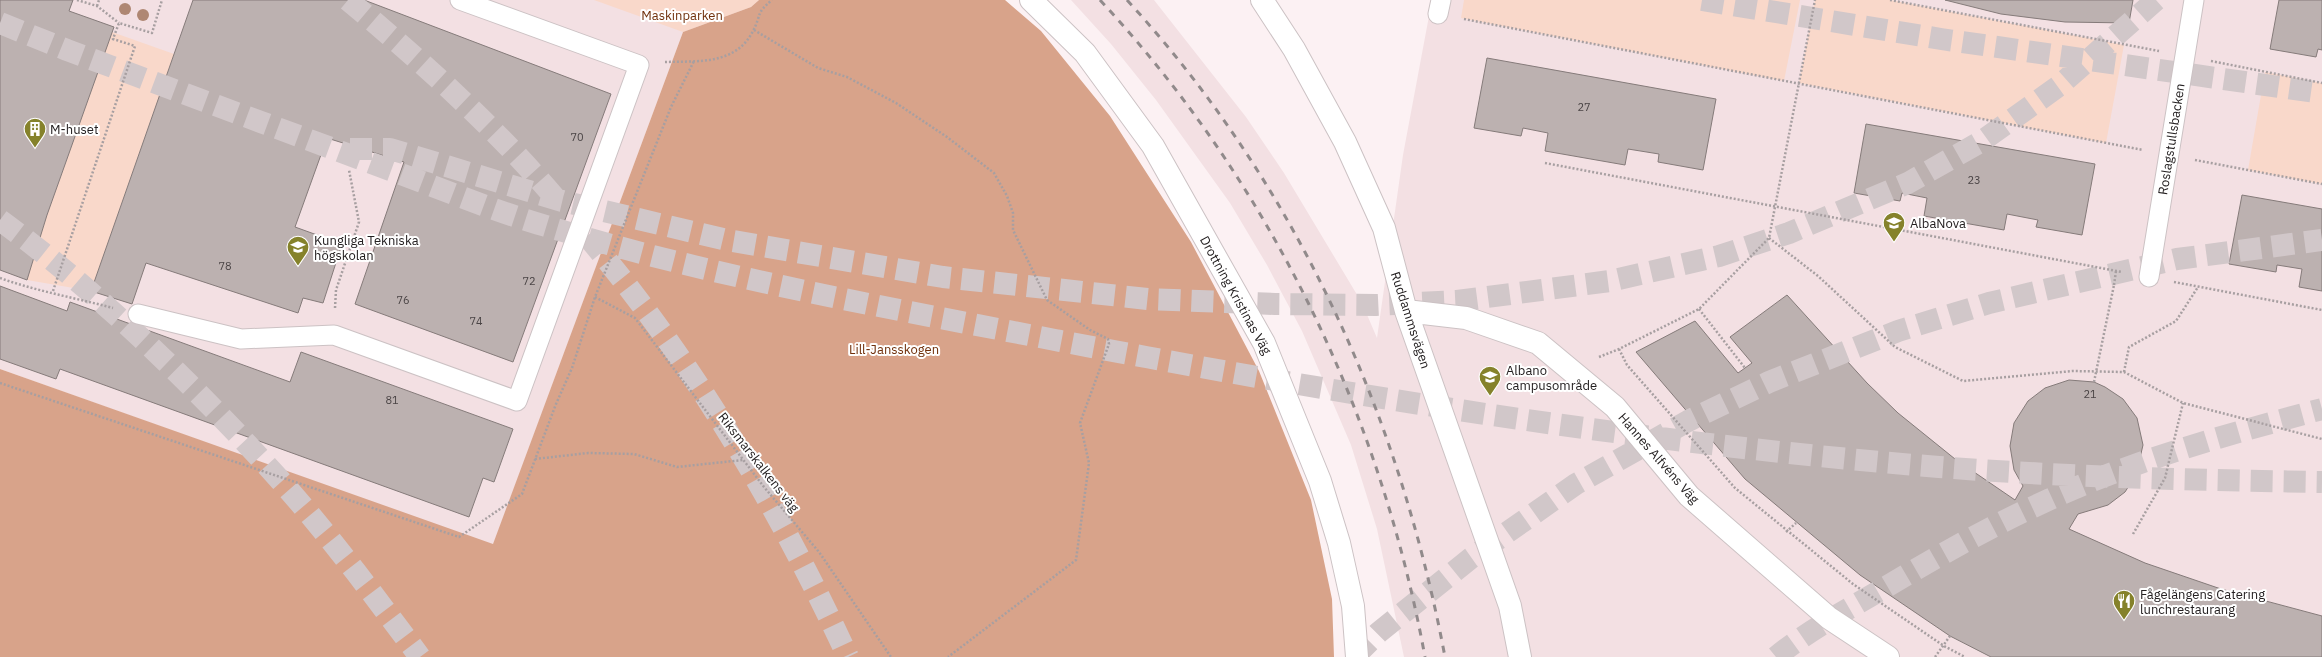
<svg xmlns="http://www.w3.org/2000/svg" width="2322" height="657" viewBox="0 0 2322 657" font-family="'IBM Plex Sans',sans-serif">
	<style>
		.built { fill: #f3e0e3 }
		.green { fill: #f9d8ca }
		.forest { fill: #d8a38a }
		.building { fill: #bcb1b0; stroke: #857b7a }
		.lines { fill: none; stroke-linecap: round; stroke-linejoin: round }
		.motorway-tunnel { stroke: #d1c7c9; stroke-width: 22; stroke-dasharray: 22 11; stroke-linecap: butt }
		.service-casing { stroke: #ccc2c4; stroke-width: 21 }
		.minor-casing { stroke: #ccc2c4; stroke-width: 24 }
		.path { stroke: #a79fa1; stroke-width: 2.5; stroke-dasharray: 2 2; stroke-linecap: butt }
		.service { stroke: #fff; stroke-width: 19 }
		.minor { stroke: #fff; stroke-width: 22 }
		.rail { stroke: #918a8b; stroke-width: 3; stroke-dasharray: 7 7; stroke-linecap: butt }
		.path-bridge { stroke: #a79fa1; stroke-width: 2.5; stroke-dasharray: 2 2; stroke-linecap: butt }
		.tree { fill: #af8773 }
		.labels { text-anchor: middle; stroke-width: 4; stroke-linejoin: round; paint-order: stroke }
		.number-label { font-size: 11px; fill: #4a4445 }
		.park-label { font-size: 13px; fill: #70300b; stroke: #fff }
		.poi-label { font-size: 13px; fill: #242021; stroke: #fff; text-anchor: start }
		.street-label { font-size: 13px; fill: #242021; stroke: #fff }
	</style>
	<rect width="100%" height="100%" fill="#fcf1f3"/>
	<path class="built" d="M0 0H759L683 32 493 545 0 369Z
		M1071 0H1154L1246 117 1284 173 1362 303 1377 338 1403 155 1432 0H2322V657H1404L1377 529 1351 445 1302 331 1267 265 1230 203 1156 100 1111 44Z"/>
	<path class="green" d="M594 0H759L751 7 683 32Z
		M1464 0H1800L1784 81 1461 18Z
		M1815 0H1890L2124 45 2106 143 1799 83Z
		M112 32 174 54 91 291 27 280 47 215Z
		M2265 72 2322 83V184L2248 170Z"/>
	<path class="forest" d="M759 0H1005L1041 31 1110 116 1191 242 1259 371 1311 500 1332 599 1334 657H0V369L493 544 683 32 751 7Z"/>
	<path class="building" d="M0 0H73L69 11 114 27 47 215 27 280 0 270Z
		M193 0H364L611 94 513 362 355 304 404 162 327 138 295 227 342 244 323 303 303 298 298 313 146 263 132 304 91 291Z
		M1945 0H2133L2129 23 2065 22 2001 14Z
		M2279 0H2322V50L2318 49 2316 57 2270 49Z
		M1487 58 1716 99 1703 170 1658 162 1659 154 1628 149 1625 165 1545 151 1548 133 1523 128 1521 136 1474 128Z
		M1866 124 2095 164 2082 235 2036 227 2038 220 2007 214 2004 230 1924 216 1927 198 1902 193 1900 201 1854 193Z
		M2242 195 2322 209V291L2299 287 2302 269 2277 265 2276 272 2229 264Z
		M0 286 67 311 70 302 290 382 301 352 513 429 494 482 483 478 469 517 60 369 56 379 0 359Z
		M1787 295 1867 383 1898 413 1955 459 2015 500 2023 486 2014 470 2010 446 2014 423 2028 401 2045 388 2069 380 2094 382 2105 387 2123 399 2137 418 2143 445 2136 475 2125 492 2108 505 2078 514 2069 529 2145 563 2221 589 2322 616V657H1991L1950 636 1860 575 1745 479 1636 352 1695 321 1738 373 1752 363 1730 337Z"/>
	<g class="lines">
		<path class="motorway-tunnel" d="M348 0C421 61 494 126 556 199
			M1702 0 1941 39 2322 93
			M0 23 67 50C172 89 277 128 382 167 437 187 491 210 546 226 712 277 885 307 1055 340 1348 396 1643 443 1939 467 2067 477 2194 480 2322 482
			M350 149H390L562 201 727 240 943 277 1148 299 1275 304 1376 305 1457 301 1610 281 1719 256 1789 233 1908 183 1982 141 2060 85 2156 0
			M0 220C102 295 195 386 280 480 330 536 375 597 420 657
			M587 236C694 363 778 506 848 657
			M1354 657 1378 633 1471 558 1576 484 1688 421 1769 382 1898 331 1989 303 2177 259 2322 240
			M1776 657C1810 629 1849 609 1886 587 1938 556 1991 526 2046 501 2134 460 2229 434 2322 409"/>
		<g class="service-casing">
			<path id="service" d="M1438 14 1441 0
				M2149 277 2194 0
				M138 314 241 339 334 335 517 401 639 65 460 0"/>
		</g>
		<g class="minor-casing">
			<path id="minor" d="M1031 0 1085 53 1153 146 1264 343 1320 481 1339 543 1353 606 1357 657
				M1262 0 1294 49 1345 142 1384 228 1406 311 1510 606 1520 657
				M1406 311 1466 318 1538 343 1615 407 1689 496 1829 618 1888 657"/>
		</g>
		<path class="path" d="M77 0 97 6 119 23
			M1890 0 2159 51
			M97 6 99 0
			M1464 19 2143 150
			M754 30 818 68 847 77 896 103 947 137 994 173 1007 196 1013 213V230L1047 300 1090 330 1108 339 1109 344 1080 423 1089 463 1076 560 948 657
			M2211 61 2322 83
			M665 62C698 61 736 65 753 31 762 14 755 14 772 0
			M2195 160 2322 184
			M1545 163 2122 272
			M1769 238 1818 276 1895 347 1963 381 2073 371 2124 372 2183 403 2322 439
			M0 278C36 291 76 298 113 308
			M2174 282 2322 310
			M2114 285 2116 271
			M53 291 135 46 113 39 119 23 152 33 162 0
			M595 297 635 318 764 487 819 552 891 657
			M335 308 336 290 359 222 349 170
			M1699 309 1745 368
			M1619 349 1627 365 1735 488 1853 584 1944 646 1965 657
			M1599 357 1619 349 1699 309 1769 238 1815 0
			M2124 372 2129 347 2176 321 2198 287
			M0 383 459 537 522 494 556 404 572 368 595 297 671 107 694 61
			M535 459 588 453 634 454 677 467 743 460
			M1786 532 1796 523
			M2133 534 2165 478 2183 403
			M1935 657 1950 636"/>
		<use href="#service" class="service"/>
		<use href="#minor" class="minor"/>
		<path class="rail" d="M1100 0C1270 183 1380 412 1425 657
			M1127 0C1296 184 1399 413 1445 657"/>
		<path class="path-bridge" d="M2094 382 2114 285"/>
	</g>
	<g class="tree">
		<circle cx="125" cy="9" r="6"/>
		<circle cx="143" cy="15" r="6"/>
	</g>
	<defs>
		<g id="building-pin" transform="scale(1.15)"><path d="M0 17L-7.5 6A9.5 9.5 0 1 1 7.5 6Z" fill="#85822b" stroke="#fff"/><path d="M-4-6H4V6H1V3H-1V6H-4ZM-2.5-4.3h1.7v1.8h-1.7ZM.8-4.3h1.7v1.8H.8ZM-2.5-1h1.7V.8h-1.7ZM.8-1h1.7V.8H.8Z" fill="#fff"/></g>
		<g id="university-pin" transform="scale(1.15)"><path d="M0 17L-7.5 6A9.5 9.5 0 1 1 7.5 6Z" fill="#85822b" stroke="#fff"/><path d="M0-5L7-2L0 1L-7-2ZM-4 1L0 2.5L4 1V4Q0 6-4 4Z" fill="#fff"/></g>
		<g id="restaurant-pin" transform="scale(1.15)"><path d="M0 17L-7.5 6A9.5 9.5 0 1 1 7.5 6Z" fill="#85822b" stroke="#fff"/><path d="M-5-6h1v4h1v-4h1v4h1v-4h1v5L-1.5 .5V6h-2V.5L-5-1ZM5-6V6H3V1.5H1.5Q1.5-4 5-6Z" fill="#fff"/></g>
	</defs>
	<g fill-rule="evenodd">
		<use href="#building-pin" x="35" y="129"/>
		<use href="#university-pin" x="1894" y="223"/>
		<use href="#university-pin" x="298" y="247"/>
		<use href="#university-pin" x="1490" y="377"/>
		<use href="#restaurant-pin" x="2124" y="601"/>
	</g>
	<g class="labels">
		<g class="number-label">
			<text x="1584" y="111">27</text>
			<text x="577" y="141">70</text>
			<text x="1974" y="184">23</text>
			<text x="225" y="270">78</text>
			<text x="529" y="285">72</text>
			<text x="403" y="304">76</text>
			<text x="476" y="325">74</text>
			<text x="2090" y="398">21</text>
			<text x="392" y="404">81</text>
		</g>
		<g class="park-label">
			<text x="682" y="20">Maskinparken</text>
			<text x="894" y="354">Lill-Jansskogen</text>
		</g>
		<g class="poi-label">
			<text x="50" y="134">M-huset</text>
			<text x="1910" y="228">AlbaNova</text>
			<text x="314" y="245">Kungliga Tekniska<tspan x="314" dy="15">högskolan</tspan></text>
			<text x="1506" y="375">Albano<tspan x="1506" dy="15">campusområde</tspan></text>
			<text x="2140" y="599">Fågelängens Catering<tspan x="2140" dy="15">lunchrestaurang</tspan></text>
		</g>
		<g class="street-label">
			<text transform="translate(2171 139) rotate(-81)" y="5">Roslagstullsbacken</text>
			<text transform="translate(1236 295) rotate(61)" y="5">Drottning Kristinas Väg</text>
			<text transform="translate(1411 320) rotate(72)" y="5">Ruddammsvägen</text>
			<text transform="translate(1659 458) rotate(49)" y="5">Hannes Alfvéns Väg</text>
			<text transform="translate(759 462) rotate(52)" y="5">Riksmarskalkens väg</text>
		</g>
	</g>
</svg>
